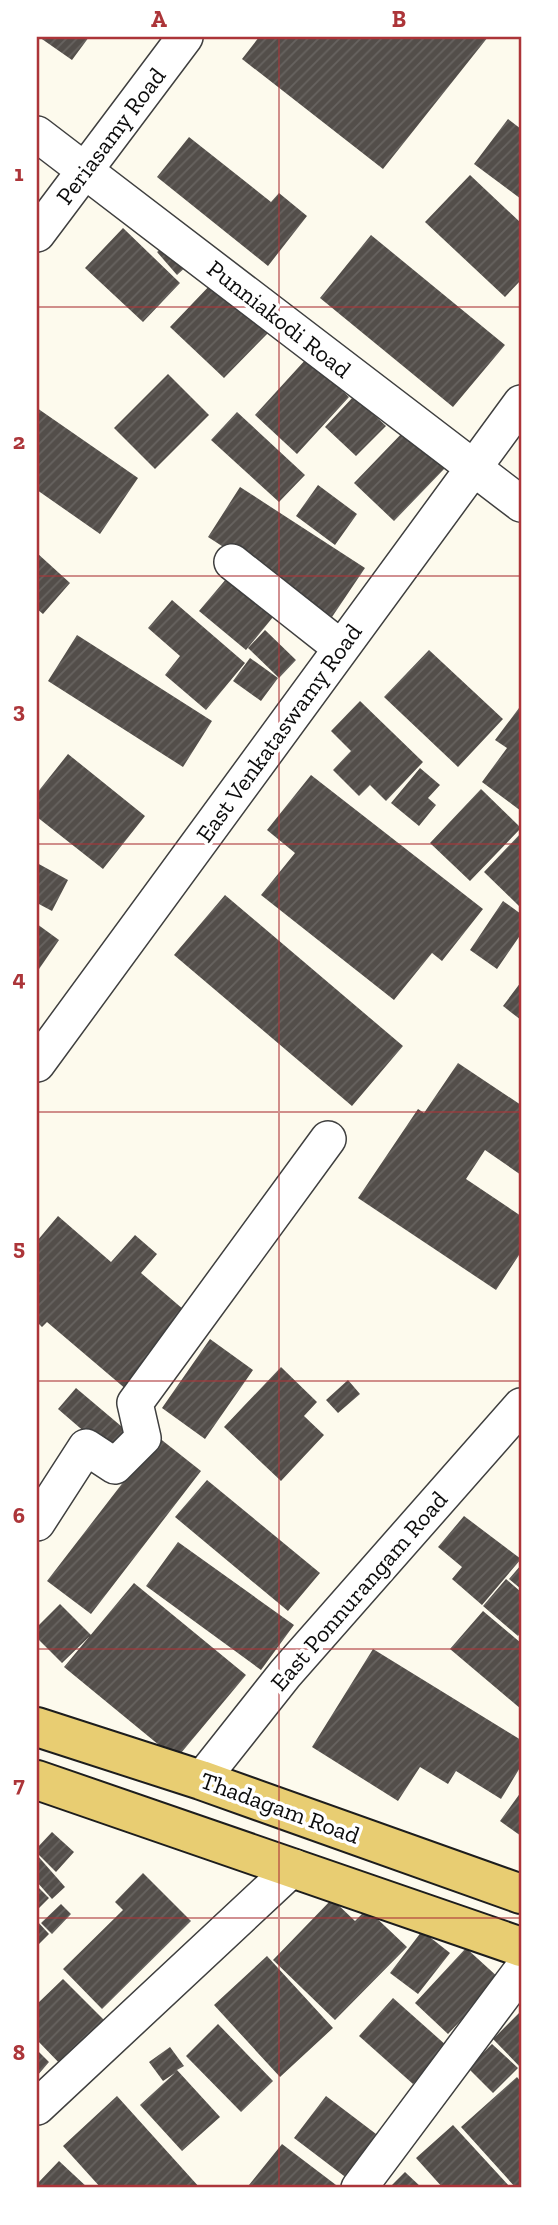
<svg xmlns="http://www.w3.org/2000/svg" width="558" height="2225" viewBox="0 0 558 2225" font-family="'Zilla Slab',serif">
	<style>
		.building { fill: url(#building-hatch) }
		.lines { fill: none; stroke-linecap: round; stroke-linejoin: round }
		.minor-casing { stroke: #3f3f3f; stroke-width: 38 }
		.major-casing { stroke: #1d1d1d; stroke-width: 42 }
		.minor { stroke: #fff; stroke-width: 35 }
		.major { stroke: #e8cd72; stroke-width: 38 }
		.grid { fill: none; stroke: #ac3539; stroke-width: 2; stroke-opacity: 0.55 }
		.labels { text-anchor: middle; stroke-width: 7; stroke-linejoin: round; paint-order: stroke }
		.street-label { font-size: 24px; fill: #0c0c0c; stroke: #fff }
		.neatline { fill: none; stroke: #ac3539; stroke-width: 2.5 }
		.grid-label { font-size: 23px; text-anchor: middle; font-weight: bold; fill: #ac3539 }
	</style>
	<defs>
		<pattern id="building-hatch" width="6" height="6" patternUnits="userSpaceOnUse" patternTransform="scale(1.75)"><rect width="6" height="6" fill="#534e4a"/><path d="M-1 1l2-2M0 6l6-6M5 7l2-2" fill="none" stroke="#676360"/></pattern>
	</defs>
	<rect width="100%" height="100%" fill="#fdfaed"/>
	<path class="building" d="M39 37H89L72 60Z
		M259 37H488L383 169 242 59Z
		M508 119 521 129V199L474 164Z
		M189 137 271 202 279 193 307 216 268 266 157 177Z
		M470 175 521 223V280L505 297 425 222Z
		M123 228 180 283 143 322 85 268Z
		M371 235 505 345 453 407 320 298Z
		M169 242 189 264 177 275 157 252Z
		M214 281 268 333 224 378 170 327Z
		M307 358 349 397 297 454 255 415Z
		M168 374 209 415 155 469 114 428Z
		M354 396 386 426 356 456 325 427Z
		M37 408 138 478 100 534 37 490Z
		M237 412 305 475 279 502 211 440Z
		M406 429 446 467 394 521 354 483Z
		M318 485 357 514 335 545 296 516Z
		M240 487 365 568 332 617 208 537Z
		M37 553 70 583 43 614 37 609Z
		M232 572 278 611 246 650 199 611Z
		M172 600 245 663 206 710 165 675 180 656 148 628Z
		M265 630 296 660 279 678 248 648Z
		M77 635 212 721 183 767 48 681Z
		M429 650 503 719 458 767 384 697Z
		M250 658 278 678 261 701 233 681Z
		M360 701 423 762 386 801 370 785 359 796 333 770 351 751 331 731Z
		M519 708 521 709V811L482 782 507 748 495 740Z
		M68 754 145 816 103 869 37 817V793Z
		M420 768 440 785 428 798 436 805 419 826 391 803Z
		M311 775 483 909 442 961 432 953 394 1000 261 895 295 853 267 830Z
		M481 789 521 828 470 881 430 843Z
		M521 833V904L519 906 484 872Z
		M37 863 68 880 52 911 37 903Z
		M225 895 403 1046 352 1106 174 955Z
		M503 901 521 914V934L497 969 470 950Z
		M37 924 59 940 37 972Z
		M521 982V1020L503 1006Z
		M458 1063 521 1105V1175L485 1150 466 1179 521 1216V1252L496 1290 358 1198 418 1109 424 1113Z
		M58 1216 111 1262 135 1235 157 1254 141 1273 191 1316 127 1390 47 1322 42 1327 37 1322V1241Z
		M210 1339 253 1370 205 1439 162 1408Z
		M281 1367 317 1402 304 1416 324 1435 281 1481 224 1427Z
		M348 1380 360 1394 338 1413 326 1400Z
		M76 1388 134 1437 116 1459 58 1409Z
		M158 1437 201 1471 91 1614 47 1581Z
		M207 1480 320 1573 288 1611 175 1517Z
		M464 1516 521 1559 482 1605 452 1579 462 1567 438 1547Z
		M178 1542 294 1625 261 1670 146 1586Z
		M521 1565V1589L509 1579Z
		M506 1579 521 1592V1632L518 1636 483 1606Z
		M134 1583 246 1675 176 1759 64 1667Z
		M60 1604 91 1635 62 1663 37 1638V1627Z
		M483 1611 521 1643V1709L450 1649Z
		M373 1649 521 1740V1766L501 1799 456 1771 448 1784 420 1767 398 1801 312 1747Z
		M521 1792V1836L500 1821Z
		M52 1832 74 1852 56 1872 37 1853V1848Z
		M37 1855 65 1887 52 1899 37 1882Z
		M143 1873 191 1921 102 2009 63 1969 123 1910 115 1902Z
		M37 1886 49 1898 37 1910Z
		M332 1899 355 1921 367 1909 407 1947 335 2020 273 1960Z
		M61 1904 71 1914 52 1934 41 1923Z
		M37 1921 49 1934 37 1946Z
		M422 1931 450 1953 418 1994 390 1973Z
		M466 1948 500 1979 448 2034 415 2003Z
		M267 1956 333 2028 280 2077 214 2005Z
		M63 1979 108 2024 64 2068 37 2040V2004Z
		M393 1998 447 2046 413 2084 359 2036Z
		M521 2011V2068L493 2039Z
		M218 2024 273 2081 241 2112 186 2056Z
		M492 2044 518 2068 493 2093 468 2068Z
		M170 2047 184 2066 177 2070 220 2117 182 2151 140 2105 175 2073 163 2081 149 2062Z
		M37 2050 49 2062 37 2076Z
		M517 2077 521 2082V2188H516L461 2127Z
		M117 2096 200 2188H101L63 2146Z
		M326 2096 380 2137 348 2179 294 2138Z
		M453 2125 511 2188H443L416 2158Z
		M282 2144 340 2188H253L249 2185Z
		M59 2161 88 2188H37V2184Z
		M405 2172 422 2188H389Z"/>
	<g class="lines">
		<g class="minor-casing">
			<path id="minor" d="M37 134 521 504
				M37 234 185 37
				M232 562 341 648
				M37 1064 521 403
				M37 1523 86 1447 115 1466 143 1438 135 1403 328 1139
				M201 1780 285 1674 521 1406
				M37 2107 294 1867
				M359 2188 521 1971"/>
		</g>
		<g class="major-casing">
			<path id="major" d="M37 1727 201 1780 521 1894
				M37 1780 521 1947"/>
		</g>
		<use href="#minor" class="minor"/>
		<use href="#major" class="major"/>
	</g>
	<path class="grid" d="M279 37V2188M37 307H521M37 576H521M37 844H521M37 1112H521M37 1381H521M37 1649H521M37 1918H521"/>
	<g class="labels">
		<g class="street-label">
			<text transform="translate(111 136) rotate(-53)" y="8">Periasamy Road</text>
			<text transform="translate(279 319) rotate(38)" y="8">Punniakodi Road</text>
			<text transform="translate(279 733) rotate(-54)" y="8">East Venkataswamy Road</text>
			<text transform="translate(359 1591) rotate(-49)" y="8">East Ponnurangam Road</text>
			<text transform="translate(280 1808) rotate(20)" y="8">Thadagam Road</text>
		</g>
	</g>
	<rect width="558" height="2225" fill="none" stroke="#ffffff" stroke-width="77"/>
	<rect x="38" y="38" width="482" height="2148" class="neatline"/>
	<g class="grid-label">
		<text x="159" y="27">A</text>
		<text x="399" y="27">B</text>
		<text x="19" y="181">1</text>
		<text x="19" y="449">2</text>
		<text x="19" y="718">3</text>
		<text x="19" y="986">4</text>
		<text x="19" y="1255">5</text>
		<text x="19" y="1523">6</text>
		<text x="19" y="1792">7</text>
		<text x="19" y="2060">8</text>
	</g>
</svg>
